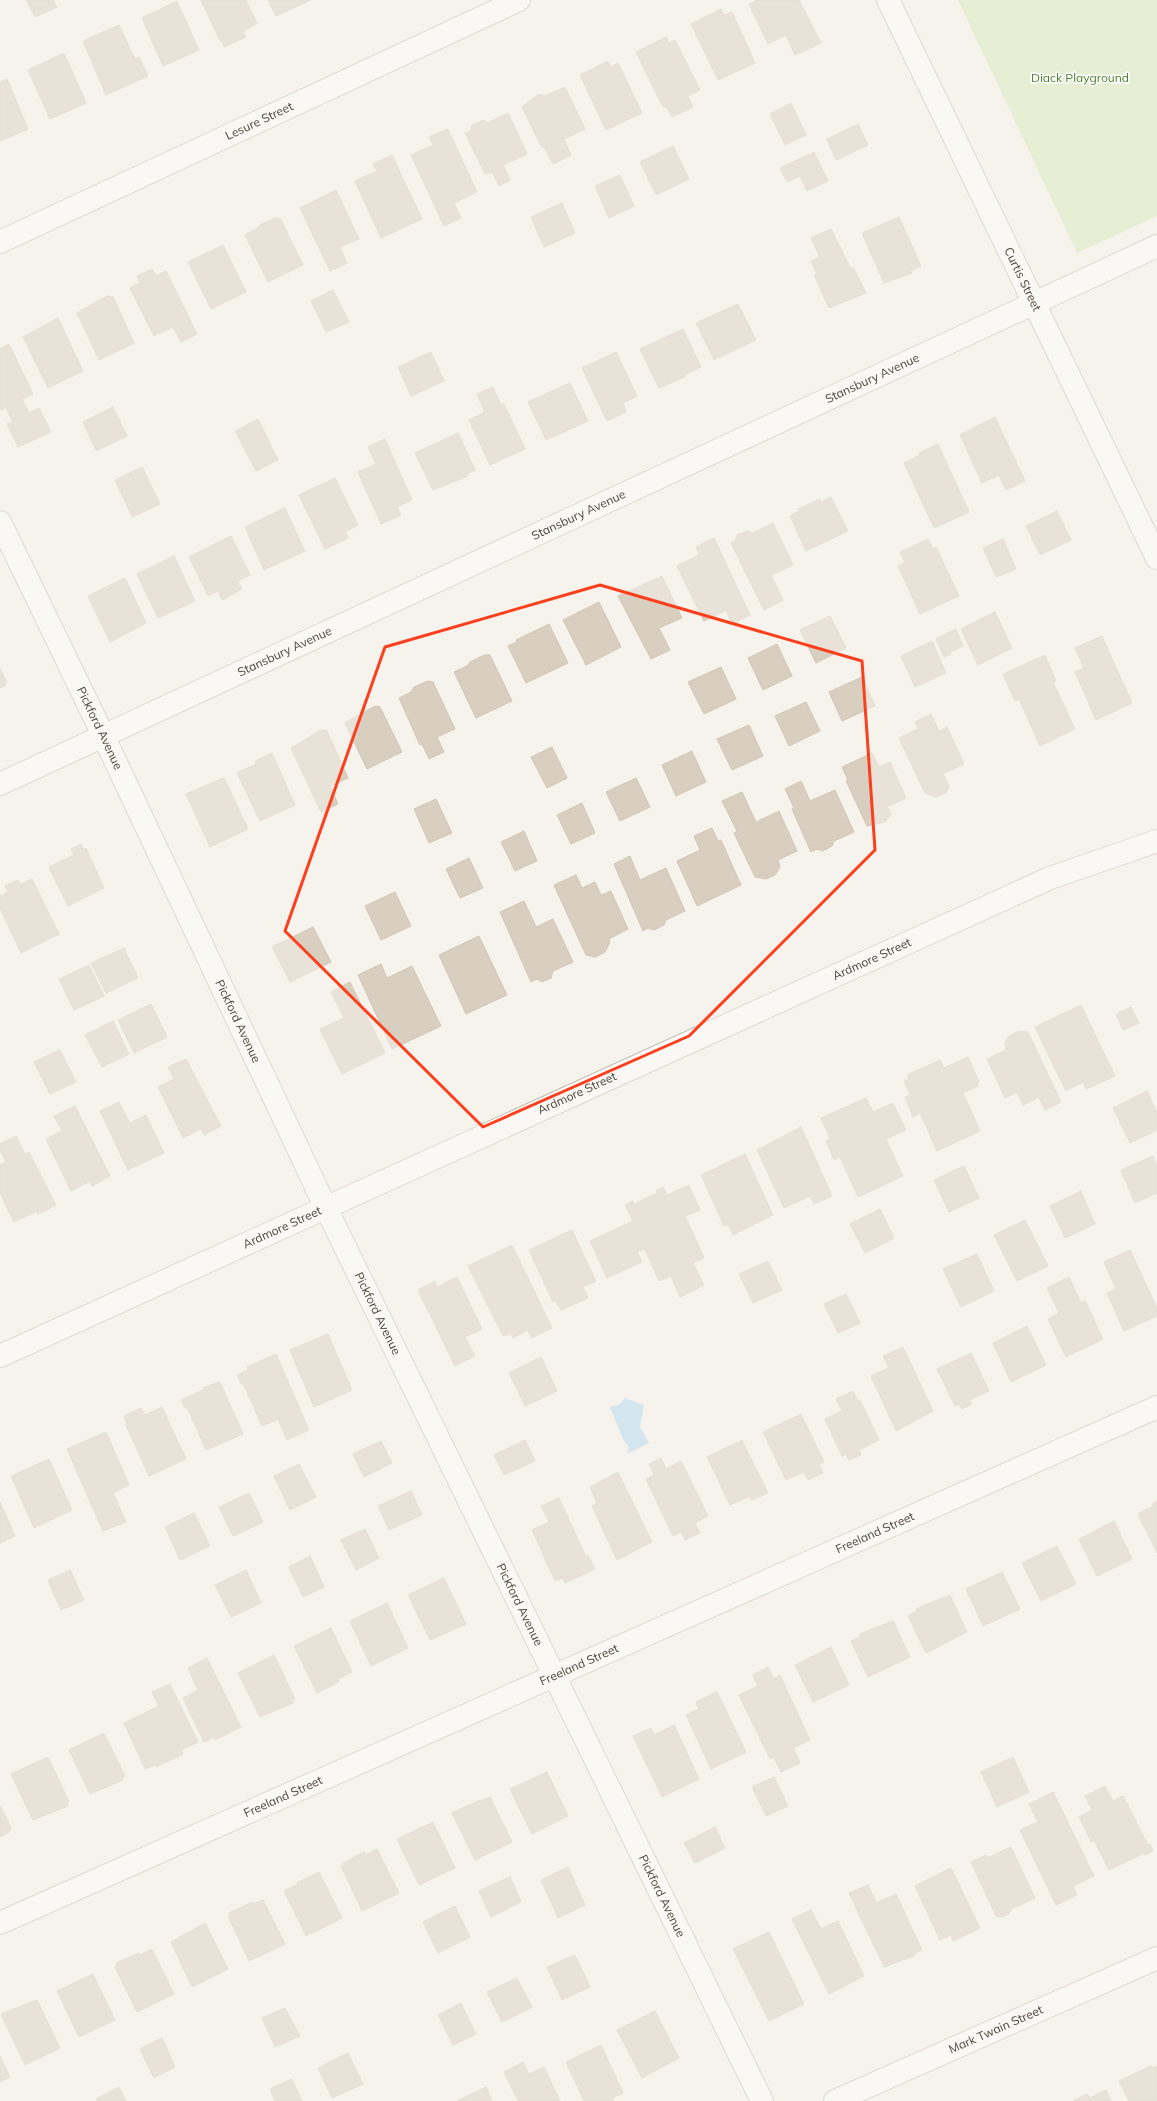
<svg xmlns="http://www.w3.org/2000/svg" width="1157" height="2101" viewBox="0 0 1157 2101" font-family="Mulish,sans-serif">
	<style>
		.green { fill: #d2eab5 }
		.water { fill: #a9d4f2 }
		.building { fill: #d8cfc1; stroke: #d3c7b4 }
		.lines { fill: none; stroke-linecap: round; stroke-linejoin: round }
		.minor-casing { stroke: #c2bbae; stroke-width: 24 }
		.minor { stroke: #fff; stroke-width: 22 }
		.marked { fill: none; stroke: #fc3f1d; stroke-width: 3; stroke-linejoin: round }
		.labels { text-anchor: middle; stroke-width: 3; stroke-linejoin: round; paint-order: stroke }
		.park-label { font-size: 12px; fill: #4a7f2a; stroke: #fff }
		.street-label { font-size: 12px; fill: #4b4439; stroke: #fff }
	</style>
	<rect width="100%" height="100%" fill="#f6f3ec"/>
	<path class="green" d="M958 0H1157V216L1077 253Z"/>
	<path class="water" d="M625 1398 644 1405 640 1427 649 1443 627 1454 629 1447 623 1439 610 1407 620 1404Z"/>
	<path class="building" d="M26 0H53L57 7 35 17Z
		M201 0H246L257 23 243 32 246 37 224 47 222 40 220 41Z
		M268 0H311L276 16Z
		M758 0H799L821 43 795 55 786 35 768 44 749 4Z
		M177 1 199 50 163 66 142 18Z
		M721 9 724 15 732 12 755 63 718 80 691 24Z
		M119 25 135 59 139 57 148 76 106 95 83 41Z
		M666 37 669 43 675 40 700 90 688 96 693 107 672 117 666 106 663 107 636 52Z
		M64 53 86 103 50 119 28 70Z
		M608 61 611 67 618 63 642 113 606 130 580 75Z
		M7 79 28 129 0 141V82Z
		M565 87 585 129 564 139 571 155 553 164 544 147 542 148 522 107 539 94 545 96Z
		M791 103 806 135 785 145 770 114Z
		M508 113 527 154 503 165 510 180 499 186 492 172 485 174 465 133 471 131 472 125 483 120 488 123Z
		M858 124 868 145 836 160 827 139Z
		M448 129 477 192 454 203 461 218 444 226 411 155 433 145 429 137Z
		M673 146 689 179 656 195 640 162Z
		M814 152 828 181 807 191 800 176 787 182 780 168Z
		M392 155 422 219 381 238 355 181 377 171 373 164Z
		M620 175 634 206 609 218 595 186Z
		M336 190 359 239 340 247 347 263 330 271 300 208Z
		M562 203 575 233 544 247 531 217Z
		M899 217 921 266 910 271 912 273 884 283 862 233Z
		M275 218H280L303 265 268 282 245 235 257 228 260 225Z
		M831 229 851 269 853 267 866 293 829 308 814 275 817 274 811 261 820 257 811 238Z
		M223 245 246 292 211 309 188 262Z
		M152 269 156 276 166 271 197 334 181 342 173 327 154 336 130 288 140 283 137 276Z
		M333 290 349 322 326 332 311 301Z
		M107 296 113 297 134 343 99 360 77 313Z
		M738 304 756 340 714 360 696 323Z
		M58 318 83 371 48 388 23 337Z
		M683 329 701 367 684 375 685 377 659 388 640 349Z
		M9 344 33 394 22 399 29 413 39 408 51 432 18 447 7 424 13 422 6 408 0 410V349Z
		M431 352 444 381 411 396 398 367Z
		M616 352 637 396 623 403 626 412 607 421 582 368Z
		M570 383 588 421 546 440 528 402Z
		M493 387 501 405 504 404 525 449 490 465 469 420 485 412 477 394Z
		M113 407 127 436 96 451 83 422Z
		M995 417 1025 481 1006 490 999 475 982 483 960 435Z
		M258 419 278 460 256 471 235 431Z
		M458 433 475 470 467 474 468 476 433 490 415 453Z
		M385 439 412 500 397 507 401 515 381 524 358 472 376 464 368 447Z
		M938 444 969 512 934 528 904 463 920 455 919 453Z
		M142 467 160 504 132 517 115 480Z
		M335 478 358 525 345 532 348 538 325 549 299 495Z
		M831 497 848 531 806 551 790 516 799 511 798 509 820 499 821 502Z
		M285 508 305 551 264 570 245 527Z
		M1057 511 1071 540 1040 555 1026 526Z
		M773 523 793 565 771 575 783 600 764 610 731 543 735 541 737 535 747 531 753 533Z
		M231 536 250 575 238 581 242 589 222 600 218 591 208 596 189 557Z
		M714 538 750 615 732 624 726 610 704 621 677 566 699 555 696 547Z
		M928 539 933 549 936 547 959 596 920 614 898 566 905 563 900 552Z
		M1003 539 1016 569 996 577 983 548Z
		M174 556 195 601 158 618 137 574Z
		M662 576 682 618 659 628 670 650 651 659 618 596Z
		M125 578 146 623 110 642 88 596Z
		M599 602 621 647 586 665 563 620Z
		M995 612 1012 648 978 665 961 629Z
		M830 616 846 648 816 663 800 630Z
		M549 624 568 663 526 683 508 646 517 642 516 640Z
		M956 629 963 646 950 652 951 654 944 657 936 639Z
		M1102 636 1132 703 1096 720 1075 672 1084 668 1075 648Z
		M932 641 946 673 915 687 901 656Z
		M777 644 792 676 763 690 748 658Z
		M484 655H490L512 701 476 718 454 672 467 666 470 662Z
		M1045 655 1056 681 1053 682 1075 729 1040 746 1019 699 1015 701 1003 674Z
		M721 667 736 699 704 714 688 682Z
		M0 668 6 681 5 686 0 688Z
		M862 677 875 706 842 721 829 692Z
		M428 681 433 682 455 729 437 737 444 752 429 759 422 744 420 745 399 698 411 692 414 687Z
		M806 702 820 731 789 746 775 716Z
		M375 706 380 707 402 752 367 769 345 723Z
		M931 714 939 731 947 727 964 764 943 774 949 786 946 793 936 797 925 793 899 738 918 729 915 722Z
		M749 725 763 756 732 770 717 739Z
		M321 730 327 731 348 778 330 786 338 804 321 812 291 748Z
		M552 747 567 778 547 788 531 757Z
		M692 751 706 782 676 796 662 765Z
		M272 753 295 805 260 821 237 773 256 764 255 761Z
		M872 753 879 767 890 762 906 798 887 807 891 814 885 822 867 826 846 781 848 780 842 767Z
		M224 778 248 829 210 847 186 794Z
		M636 778 650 807 620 821 606 792Z
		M801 781 810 801 835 790 854 832 834 841 832 846 823 851 817 849 811 852 792 809 794 808 785 789Z
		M742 792 756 822 779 811 797 851 778 860 780 867 775 875 766 879 755 877 734 833 737 831 722 801Z
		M436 799 452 833 429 843 414 809Z
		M582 803 595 833 571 844 557 815Z
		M712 828 718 841 721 840 741 885 697 906 677 861 700 850 694 836Z
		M524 831 537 861 515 871 501 842Z
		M81 844 84 850 86 848 104 888 68 906 49 867 74 855 71 849Z
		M630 856 640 880 666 868 685 911 666 920 664 925 654 930 648 928 643 931 614 864Z
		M469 858 483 888 460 898 446 869Z
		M576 875 582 888 595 882 601 895 611 891 628 929 609 939 610 942 605 952 595 957 586 955 554 885Z
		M32 879 59 934 21 953 0 908V896L8 892 5 886 18 880 20 885Z
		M395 892 411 926 381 940 365 906Z
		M524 901 536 927 553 919 573 962 553 971 551 978 542 982 537 979 531 982 500 912Z
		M313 927 331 962 290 982 272 947Z
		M479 936 507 995 466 1014 439 955Z
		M124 948 138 978 106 993 91 963Z
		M381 964 387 978 412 966 441 1026 392 1049 358 975Z
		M89 965 104 996 74 1010 59 979Z
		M350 982 385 1053 342 1074 320 1029 344 1018 331 992Z
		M151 1004 167 1037 134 1053 118 1020Z
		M1081 1005 1115 1076 1086 1089 1083 1082 1066 1091 1035 1027Z
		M1131 1007 1139 1023 1123 1030 1116 1014Z
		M113 1021 129 1054 102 1067 85 1035Z
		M1019 1031 1028 1032 1061 1102 1045 1110 1039 1097 1023 1105 1017 1092 1005 1098 987 1059 1006 1050 1005 1042 1009 1036Z
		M60 1050 76 1082 50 1094 34 1062Z
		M968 1057 979 1082 977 1083 978 1086 963 1093 980 1131 937 1151 920 1113 913 1117 905 1097 910 1095 904 1081 909 1079 907 1075 940 1060 944 1068Z
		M186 1059 221 1126 204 1135 201 1129 183 1138 158 1087 174 1079 168 1067Z
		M1147 1091 1157 1113V1130L1130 1143 1113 1108Z
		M866 1098 873 1112 893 1103 906 1130 886 1139 903 1176 858 1197 840 1157 834 1160 826 1141 830 1139 821 1118Z
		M119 1102 130 1123 146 1115 164 1153 128 1170 100 1111Z
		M75 1106 110 1176 92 1186 90 1181 71 1191 46 1139 62 1131 54 1116Z
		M801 1127 832 1196 814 1204 810 1196 784 1208 757 1150Z
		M16 1136 25 1154 29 1152 56 1205 38 1214 37 1211 14 1222 0 1193V1165L6 1162 0 1150V1144Z
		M745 1154 773 1215 733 1235 728 1224 724 1226 701 1175Z
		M1153 1156 1157 1166V1193L1135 1203 1121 1170Z
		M964 1166 979 1198 949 1212 934 1180Z
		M689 1185 700 1210 685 1216 704 1258 693 1263 704 1285 680 1297 671 1276 659 1281 645 1249 637 1252 642 1262 607 1278 590 1241 633 1221 625 1205 633 1201 634 1204 657 1193 656 1190 663 1187 667 1195Z
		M1081 1191 1095 1224 1065 1238 1050 1206Z
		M880 1209 894 1238 865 1253 850 1224Z
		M1025 1220 1048 1266 1017 1281 994 1235Z
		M572 1230 596 1281 583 1287 588 1298 561 1310 556 1301 553 1302 529 1250Z
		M512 1245 552 1328 531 1338 528 1330 513 1338 511 1333 503 1336 468 1266Z
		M1130 1250 1157 1308V1316L1124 1331 1107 1293 1116 1289 1104 1262Z
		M977 1254 994 1291 961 1307 943 1269Z
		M768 1261 782 1290 753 1303 739 1274Z
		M457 1277 482 1329 465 1337 475 1356 455 1366 418 1290 435 1281 437 1287Z
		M1069 1277 1081 1303 1085 1301 1103 1339 1066 1357 1048 1319 1059 1313 1047 1288Z
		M846 1294 860 1323 838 1333 824 1304Z
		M1027 1326 1046 1365 1011 1382 993 1343Z
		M328 1334 352 1390 314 1407 290 1350Z
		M903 1347 933 1411 896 1431 871 1376 889 1368 883 1356Z
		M971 1353 989 1391 969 1400 972 1404 962 1409 959 1404 955 1406 937 1369Z
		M276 1354 309 1430 287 1440 278 1419 262 1426 243 1383 241 1384 237 1375 248 1370 247 1367Z
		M541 1357 557 1391 525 1406 509 1373Z
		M220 1382 243 1434 206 1450 187 1407 185 1408 181 1400 203 1390 205 1387Z
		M853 1391 858 1401 860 1400 879 1440 859 1450 861 1455 849 1460 846 1454 842 1456 825 1419 842 1411 836 1399Z
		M162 1407 186 1459 149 1476 126 1425 127 1424 124 1416 141 1408 145 1415Z
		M801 1414 824 1462 819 1464 823 1473 808 1480 804 1472 786 1480 763 1432Z
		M106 1432 129 1485 113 1493 126 1522 103 1531 67 1449Z
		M525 1440 535 1461 504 1475 494 1455Z
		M742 1440 768 1493 752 1500 750 1496 730 1505 707 1457Z
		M381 1441 392 1463 364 1477 353 1454Z
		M661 1458 666 1469 681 1461 708 1516 695 1523 700 1533 685 1540 681 1532 673 1536 646 1479 654 1475 649 1464Z
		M49 1459 72 1510 34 1528 11 1476Z
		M299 1464 316 1497 290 1510 274 1476Z
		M618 1472 652 1542 617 1560 592 1506 597 1503 590 1487Z
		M411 1491 422 1515 389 1530 378 1506Z
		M249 1493 263 1522 233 1536 219 1507Z
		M559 1498 586 1557 588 1555 595 1569 565 1583 563 1578 555 1581 532 1530 549 1522 541 1506Z
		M1157 1501V1553L1138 1514 1153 1506 1152 1504Z
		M0 1502 15 1536 0 1543Z
		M194 1513 210 1546 180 1560 165 1527Z
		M1114 1521 1132 1559 1097 1576 1079 1539Z
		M365 1529 379 1558 356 1570 341 1540Z
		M1057 1546 1076 1584 1041 1601 1022 1563Z
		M310 1556 324 1587 303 1597 289 1567Z
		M70 1570 84 1600 61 1610 48 1580Z
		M246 1570 261 1603 231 1617 215 1585Z
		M1002 1572 1020 1609 983 1626 966 1589Z
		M444 1578 466 1624 430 1640 408 1595Z
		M950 1595 967 1632 926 1653 908 1616 917 1611 916 1609Z
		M387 1603 408 1648 371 1666 350 1621Z
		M893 1621 910 1657 868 1677 851 1641 861 1637 859 1634Z
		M331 1628 352 1672 338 1679 339 1682 317 1693 294 1646Z
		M831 1647 849 1685 813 1702 795 1665Z
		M274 1655 295 1699 291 1700 293 1703 260 1717 238 1673Z
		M207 1658 241 1727 215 1740 214 1737 204 1742 183 1698 198 1690 188 1668Z
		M768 1667 774 1679 780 1675 810 1740 793 1748 800 1763 781 1772 774 1757 770 1759 739 1695 758 1686 753 1675Z
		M170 1684 198 1742 181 1750 183 1754 156 1767 155 1765 145 1769 124 1723 159 1706 152 1692Z
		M717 1692 746 1752 711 1769 686 1715 699 1709 696 1702Z
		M674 1725 699 1779 662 1797 633 1736 651 1728 654 1735Z
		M104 1733 125 1776 122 1777 123 1780 90 1794 69 1750Z
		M48 1757 69 1802 67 1803 68 1806 33 1820 11 1774Z
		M1013 1757 1029 1792 997 1807 981 1772Z
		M547 1772 568 1816 532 1834 510 1789Z
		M774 1777 788 1806 766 1816 752 1787Z
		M1105 1786 1113 1801 1123 1796 1148 1845 1150 1844 1153 1851 1145 1855 1144 1853 1109 1870 1094 1840 1091 1842 1079 1817 1092 1810 1085 1796Z
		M1053 1792 1094 1876 1073 1886 1077 1895 1056 1905 1020 1830 1038 1822 1029 1804Z
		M490 1797 512 1842 475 1860 452 1813 480 1800 481 1801Z
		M0 1805 11 1828 9 1832 0 1837Z
		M433 1822 455 1868 419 1885 397 1839Z
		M715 1827 725 1848 695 1863 684 1843Z
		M1011 1847 1035 1898 1011 1909 1009 1914 1002 1917 996 1916 971 1862 986 1855 987 1858Z
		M377 1849 399 1893 362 1911 341 1866 344 1865 343 1863 364 1852 365 1855Z
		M568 1867 585 1905 558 1918 541 1880Z
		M951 1868 980 1928 953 1941 951 1935 940 1940 915 1886Z
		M319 1872 342 1918 306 1936 284 1891 298 1884 297 1883Z
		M510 1877 521 1902 491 1917 479 1891Z
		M868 1885 876 1903 896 1894 922 1950 917 1952 914 1956 884 1967 849 1893Z
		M263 1900 285 1944 249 1961 228 1916 231 1914 229 1913 252 1902 253 1904Z
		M455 1906 470 1937 438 1953 423 1922Z
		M811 1910 821 1929 838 1921 864 1976 829 1994 792 1919Z
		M205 1923 228 1969 192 1987 171 1942Z
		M769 1932 804 2004 769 2021 733 1949Z
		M152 1949 174 1994 137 2012 115 1967 117 1965 116 1963 139 1953 140 1955Z
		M575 1955 590 1987 562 2000 547 1967Z
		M93 1974 115 2020 79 2037 57 1991Z
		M517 1978 532 2007 502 2022 487 1992Z
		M37 2000 60 2048 25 2065 1 2014Z
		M461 2003 476 2034 453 2045 438 2015Z
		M285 2008 300 2036 275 2047 262 2018Z
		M655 2011 679 2058 642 2078 617 2030Z
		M162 2038 175 2067 154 2078 140 2049Z
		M601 2045 623 2093 612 2098 614 2101H584L566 2062Z
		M348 2053 363 2084 332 2098 318 2068Z
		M0 2056 10 2077 0 2082Z
		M523 2062 529 2074 544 2067 560 2101H518L504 2072Z
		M1151 2066 1153 2068 1157 2066V2101H1129L1119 2081Z
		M292 2079 302 2101H275L270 2089Z
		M119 2087 126 2101H98L96 2099Z
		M486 2087 492 2101H457Z
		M1106 2090 1111 2101H1073L1087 2094 1090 2098Z"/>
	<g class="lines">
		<g class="minor-casing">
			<g id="minor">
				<path id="s1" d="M888 0 1157 558"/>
				<path id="s2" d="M0 242 519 0"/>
				<path id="s3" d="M0 522 103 735 326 1208 762 2101"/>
				<path id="s4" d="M0 784 1157 246"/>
				<path id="s5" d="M0 1356 1050 878 1157 841"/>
				<path id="s6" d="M0 1923 1157 1407"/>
				<path id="s7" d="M835 2101 1157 1958"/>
			</g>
		</g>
		<use href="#minor" class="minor"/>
	</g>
	<path d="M0 0H1157V2101H0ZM600 585 862 661 875 850 689 1036 483 1127 285 931 385 647Z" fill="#f6f3ec" fill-opacity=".55" fill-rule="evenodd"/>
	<path class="marked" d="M600 585 862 661 875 850 689 1036 483 1127 285 931 385 647Z"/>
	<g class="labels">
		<g class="park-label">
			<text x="1080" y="82">Diack Playground</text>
		</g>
		<g class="street-label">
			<text dy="4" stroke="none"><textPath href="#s2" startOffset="286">Lesure Street</textPath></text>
			<text dy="4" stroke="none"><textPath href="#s1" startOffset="310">Curtis Street</textPath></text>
			<text dy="4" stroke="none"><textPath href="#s4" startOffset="962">Stansbury Avenue</textPath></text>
			<text dy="4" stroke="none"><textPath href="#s4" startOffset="638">Stansbury Avenue</textPath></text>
			<text dy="4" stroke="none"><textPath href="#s4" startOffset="314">Stansbury Avenue</textPath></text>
			<text dy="4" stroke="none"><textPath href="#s3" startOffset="229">Pickford Avenue</textPath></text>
			<text dy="4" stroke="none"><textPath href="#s5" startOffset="958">Ardmore Street</textPath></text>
			<text dy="4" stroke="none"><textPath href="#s3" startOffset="553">Pickford Avenue</textPath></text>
			<text dy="4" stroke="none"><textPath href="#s5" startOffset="634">Ardmore Street</textPath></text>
			<text dy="4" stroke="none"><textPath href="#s5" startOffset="310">Ardmore Street</textPath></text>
			<text dy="4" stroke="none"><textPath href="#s3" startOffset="877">Pickford Avenue</textPath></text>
			<text dy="4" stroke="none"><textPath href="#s6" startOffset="958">Freeland Street</textPath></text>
			<text dy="4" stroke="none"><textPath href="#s3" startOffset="1201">Pickford Avenue</textPath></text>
			<text dy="4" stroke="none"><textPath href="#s6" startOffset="634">Freeland Street</textPath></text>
			<text dy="4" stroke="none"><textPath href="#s6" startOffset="310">Freeland Street</textPath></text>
			<text dy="4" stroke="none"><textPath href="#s3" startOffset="1525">Pickford Avenue</textPath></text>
			<text dy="4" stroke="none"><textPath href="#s7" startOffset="176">Mark Twain Street</textPath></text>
		</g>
	</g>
</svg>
